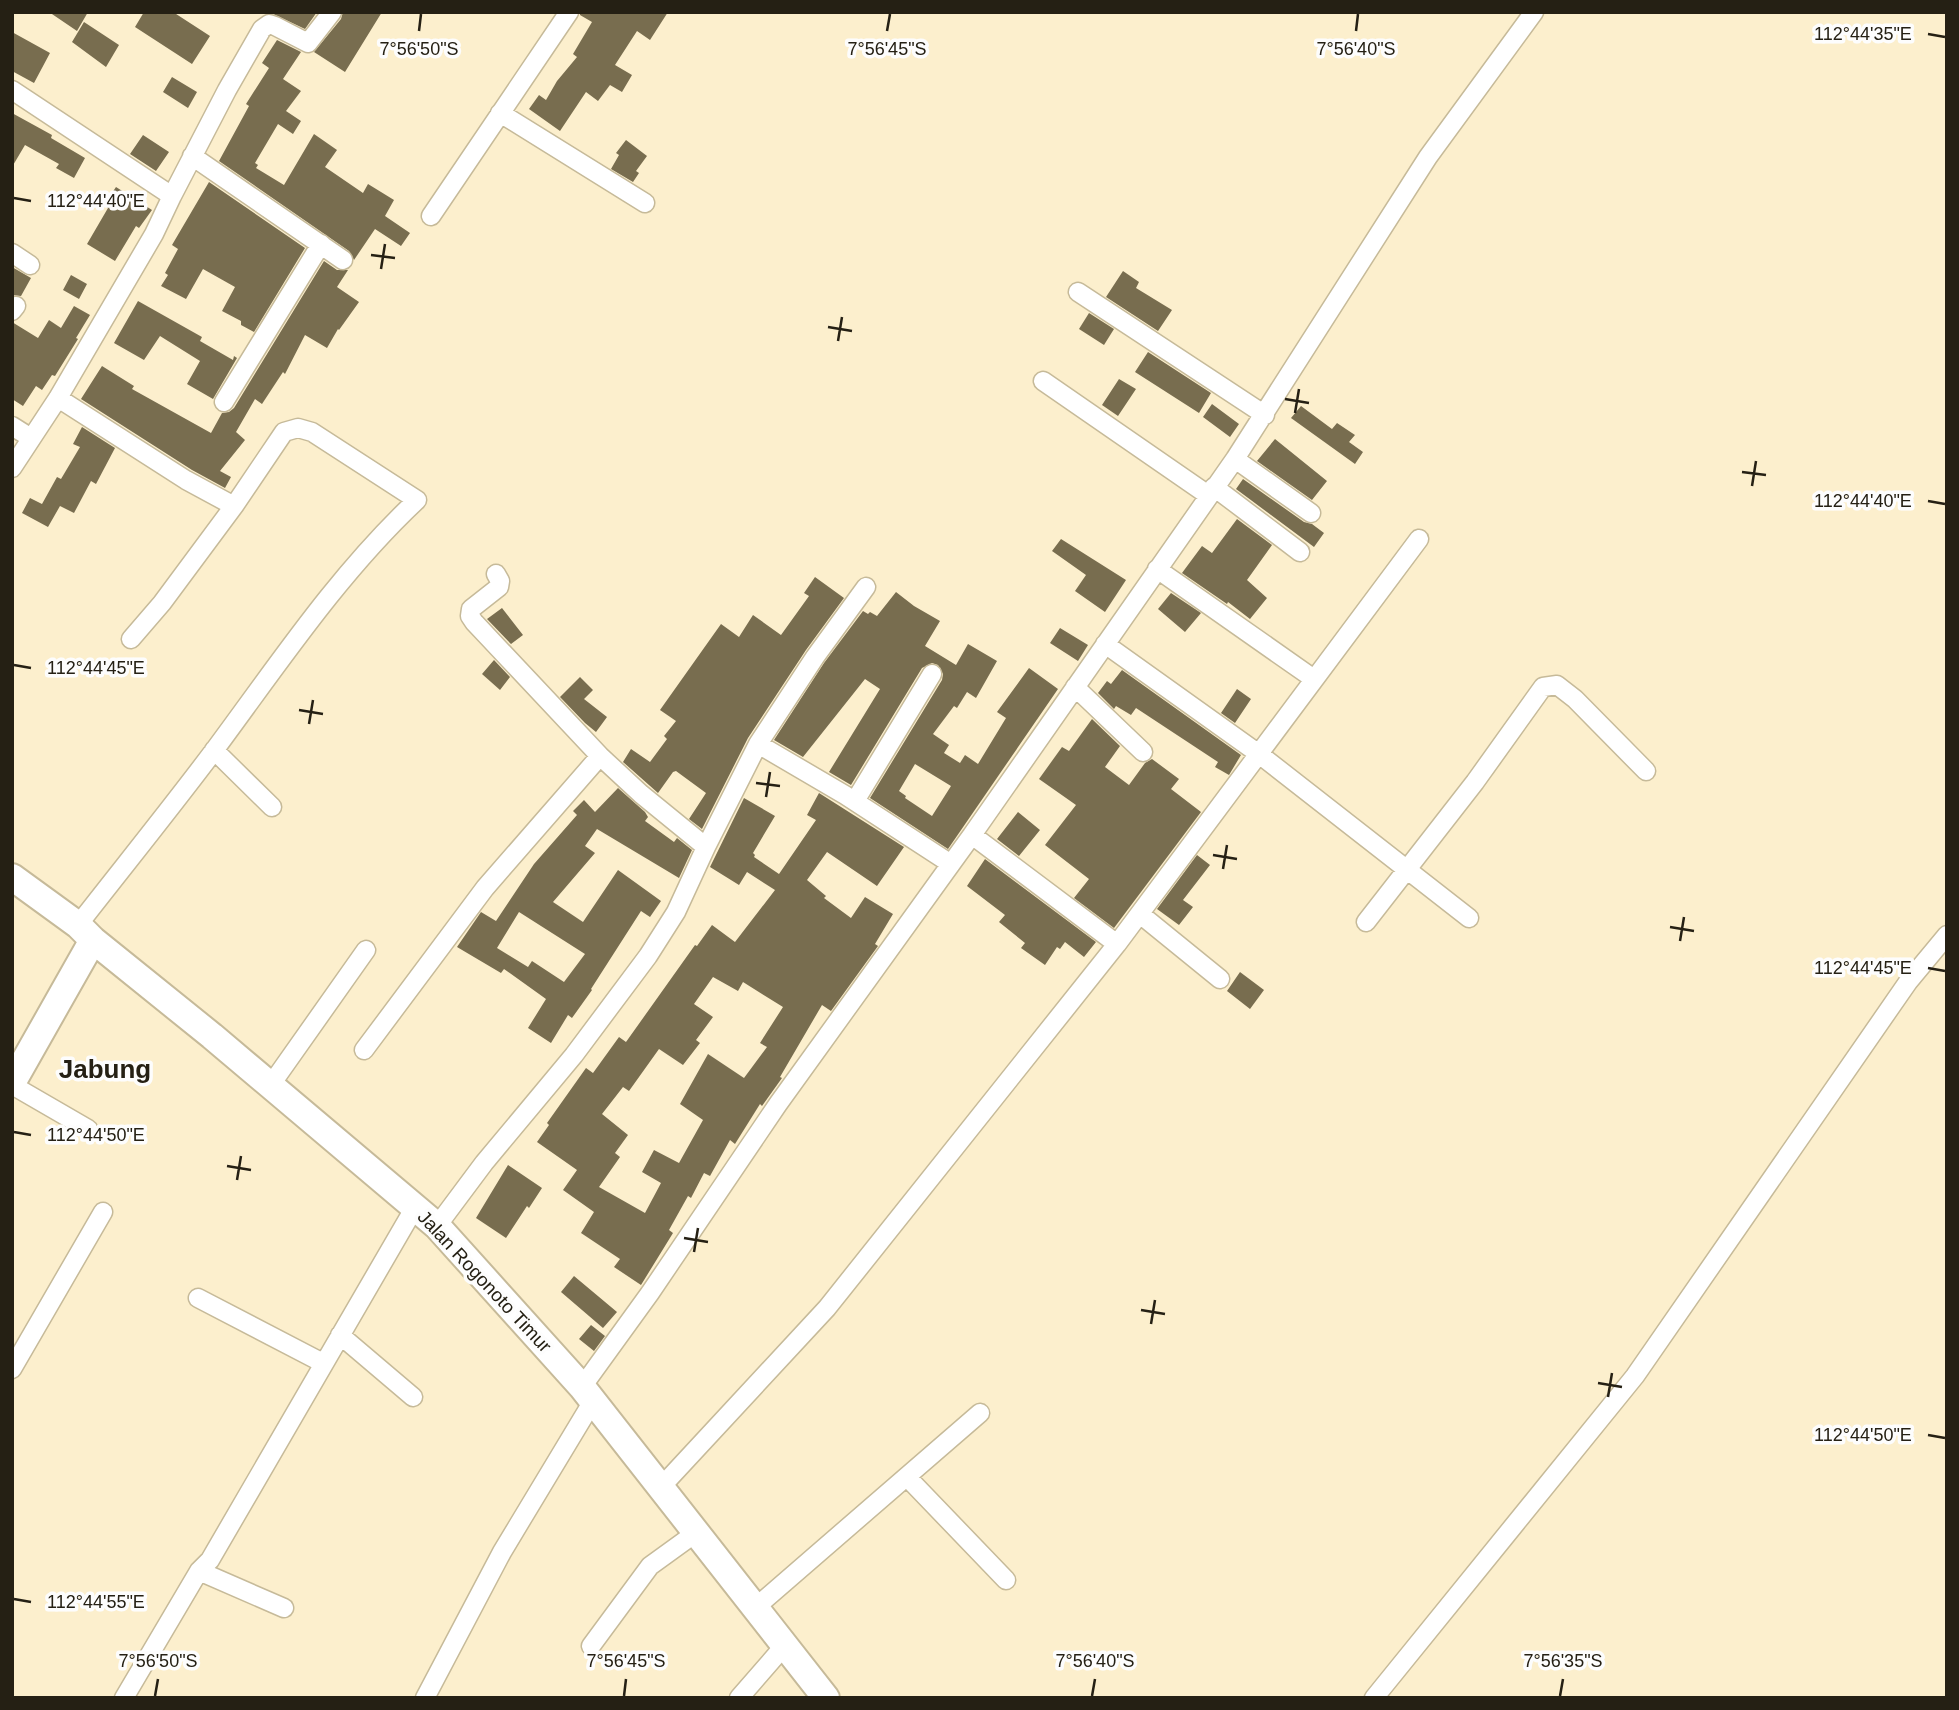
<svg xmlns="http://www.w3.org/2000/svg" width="1959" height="1710" viewBox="0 0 1959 1710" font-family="Helvetica,sans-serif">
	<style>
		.building { fill: #786d4f; fill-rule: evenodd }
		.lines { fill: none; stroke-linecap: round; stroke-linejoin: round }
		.street-casing { stroke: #c6ba99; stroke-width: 21 }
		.secondary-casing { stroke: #c6ba99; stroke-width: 30 }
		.street { stroke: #fff; stroke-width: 18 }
		.secondary { stroke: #fff; stroke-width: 26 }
		.ticks { fill: none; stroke: #252014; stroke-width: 2.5 }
		.labels { text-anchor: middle; stroke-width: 7; stroke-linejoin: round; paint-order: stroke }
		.street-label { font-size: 19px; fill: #252014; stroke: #fdfdfd }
		.district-label { font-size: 26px; font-weight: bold; fill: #252014; stroke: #fdfdfd }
		.ticks-label { font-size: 18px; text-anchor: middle; fill: #252014; stroke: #fdfdfd; stroke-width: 7; stroke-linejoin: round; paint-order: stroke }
	</style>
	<rect width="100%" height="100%" fill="#fcefcd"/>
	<path class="building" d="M49 12H88L77 31Z
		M144 12H173L210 36 192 64 135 27Z
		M269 12H317L305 29Z
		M343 12H382L345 72 314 52 341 19Z
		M580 12H668L650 40 637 31 615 65 632 75 622 92 610 85 598 101 586 92 560 131 529 109 539 95 546 100 557 81 577 57 573 54 592 22 580 15Z
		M84 22 119 45 106 67 72 42Z
		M12 32 50 53 34 83 12 71Z
		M277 40 301 52 283 79 301 91 286 111 301 121 293 134 278 124 255 163 258 165 256 168 284 185 314 134 337 150 325 167 363 193 368 184 394 200 385 216 410 233 401 246 375 229 354 260 349 251 219 161 249 106 246 104 269 68 262 63Z
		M172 77 197 92 188 108 163 92Z
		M12 113 52 135 51 138 85 158 74 178 56 168 59 164 25 145 12 167Z
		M143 135 169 152 156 171 130 154Z
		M626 140 647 156 636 171 639 173 633 182 611 169 619 155 616 153Z
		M209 182 305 248 254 332 241 325V321L222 311 235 287 203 269 186 299 161 286 168 275 165 273 178 249 172 245Z
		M116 187 152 210 139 228 136 226 115 261 87 244 108 208 104 205Z
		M324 261 337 270H348L337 287 359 302 339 330 338 329 327 348 305 335 285 374 283 372 262 404 255 399 236 432 245 440 220 471 231 477 225 488 192 470 81 399 102 366 134 386 132 389 211 433 222 413 229 412 234 408Z
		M12 267 31 278 21 296 12 295Z
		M1123 271 1139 282 1136 288 1172 310 1158 331 1106 297Z
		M71 275 87 284 79 299 63 290Z
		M138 301 202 337 200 341 233 360 234 356 237 358 213 399 187 384 200 361 160 336 144 360 114 343Z
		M74 306 90 315 76 338 78 339 55 376 52 375 42 390 36 386 23 406 12 399V322L38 338 49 320 61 328Z
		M1089 313 1114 329 1104 345 1079 329Z
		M1148 352 1211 393 1199 413 1135 372Z
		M1119 379 1136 389 1118 416 1102 405Z
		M1212 404 1239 424 1230 437 1203 417Z
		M1301 406 1332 429 1337 423 1355 435 1349 442 1363 452 1355 464 1291 418Z
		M82 427 115 448 96 484 91 481 74 513 60 506 48 527 22 513 30 498 42 504 57 477 61 479 80 447 73 444Z
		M1275 439 1327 481 1312 500 1257 461Z
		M1243 479 1304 522 1312 524 1324 533 1314 547 1236 489Z
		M1237 519 1272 545 1247 580 1267 598 1250 619 1228 602 1227 604 1182 573 1202 546 1212 553Z
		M1061 539 1126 580 1105 612 1075 591 1086 575 1052 551Z
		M815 577 844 598 806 650 748 738 702 829 689 819 706 793 676 771 673 772 658 793 623 762 631 749 650 762 667 739 664 736 676 721 660 710 721 624 739 637 753 615 781 635 809 596 804 593Z
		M896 592 914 606 940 621 925 646 956 665 968 644 997 661 976 698 967 692 957 708 954 706 933 734 949 745 944 753 960 763 965 755 978 764 1006 718 997 712 1029 668 1058 689 948 849 870 798 942 680 943 674 938 665 932 663 922 668 851 785 829 772 880 689 865 679 803 757 774 740 824 663 863 611 868 614 870 612 877 616ZM915 764 951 786 932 816 905 798 906 796 899 791Z
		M1171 593 1201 613 1185 632 1158 609Z
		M502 608 523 635 511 644 487 619Z
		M1060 628 1088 645 1078 661 1050 643Z
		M494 660 510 677 500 690 482 674Z
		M1122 670 1241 755 1229 775 1215 767 1218 762 1136 708 1131 715 1116 706 1114 709 1098 693 1107 681 1111 684Z
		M580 677 593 690 584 699 607 717 596 732 585 723 560 697Z
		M1237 689 1251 699 1235 723 1221 713Z
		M1092 719 1120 746 1105 767 1129 785 1145 763 1152 759 1179 779 1171 789 1201 812 1114 928 1074 898 1089 879 1045 845 1076 805 1039 779 1062 747 1069 751Z
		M618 788 645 812 648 817 645 821 674 842 677 838 692 850 679 878 597 829 585 846 595 853 553 902 583 922 618 870 661 901 650 917 641 911 591 989 592 990 572 1018 568 1015 551 1043 528 1028 546 999 504 969 501 973 457 947 481 912 496 921 534 864 577 815 573 811 584 800 595 812ZM519 912 585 954 564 982 532 961 528 967 497 948Z
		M819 793 904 847 877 886 827 852 807 880 826 896 824 898 851 918 865 897 893 914 875 944 878 946 831 1011 822 1005 780 1077 782 1078 762 1106 760 1104 735 1144 730 1140 710 1176 704 1173 691 1198 688 1196 669 1230 673 1233 641 1285 614 1267 620 1259 581 1233 594 1212 563 1190 577 1170 537 1142 549 1125 547 1123 586 1068 593 1073 619 1037 626 1042 695 945 697 946 712 925 735 942 775 890 747 872 739 885 710 867 744 798 775 816 753 853 755 855 754 857 779 874 816 820 807 815ZM713 977 738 991 743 982 783 1007 760 1043 767 1047 744 1078 708 1054 680 1104 703 1120 679 1163 654 1150 642 1172 661 1183 645 1213 599 1187 620 1157 615 1153 628 1135 602 1114 623 1087 629 1091 659 1049 683 1065 700 1043 696 1040 713 1017 694 1004Z
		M1018 812 1040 830 1019 856 997 839Z
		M1197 855 1210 865 1183 900 1193 907 1179 925 1157 909Z
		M985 859 1096 942 1084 957 1065 942 1060 949 1057 947 1045 965 1021 948 1025 943 999 922 1005 915 967 886Z
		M1240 972 1264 990 1250 1009 1227 991Z
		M508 1165 542 1188 529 1208 527 1206 506 1238 476 1218Z
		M574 1276 617 1312 603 1328 561 1292Z
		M591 1325 605 1336 594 1351 579 1339Z"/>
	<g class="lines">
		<g class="street-casing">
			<path id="street" d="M12 90 172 196 154 234 58 398 12 468
				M500 113 645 203
				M192 156 343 260
				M172 196 227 90 262 29 269 24 275 26 308 43 332 12
				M431 216 569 12
				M12 253 30 265
				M1078 292 1265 415
				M12 311 16 306
				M1043 381 1208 495
				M58 398 186 480 234 506 162 603 131 639
				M224 402 321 244
				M12 426 31 438
				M1235 459 1311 513
				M1214 487 1300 552
				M1157 569 1314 679
				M496 574 500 581 499 587 471 609 470 616 474 622 600 756 641 794 706 847
				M1105 644 1259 754 1469 918
				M1075 687 1143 752
				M758 744 845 795 951 864 972 835 1117 944
				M214 750 272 807
				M855 801 932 674
				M972 835 1235 459 1428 157 1534 12
				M1140 914 1220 979
				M1366 922 1475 782 1543 687 1557 685 1575 699 1646 771
				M78 925C124 866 171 808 216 748 279 663 339 573 417 500L312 432 298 428 284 432 234 506
				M364 1050 485 888 600 756
				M12 1085 88 1129
				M270 1086 366 950
				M437 1226 484 1163 574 1055 648 956 676 912 706 847 758 744 815 657 866 587
				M198 1298 323 1363
				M340 1335 413 1397
				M12 1369 103 1212
				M582 1387 650 1293 778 1104 951 864
				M907 1477 1006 1580
				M662 1486 827 1308 1117 944 1419 539
				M199 1571 284 1608
				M756 1607 980 1413
				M591 1646 650 1566 697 1532
				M124 1698 199 1571 210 1560 415 1207
				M425 1698 502 1552 593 1401
				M739 1698 785 1645
				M1374 1698 1635 1376 1908 982 1947 935"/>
		</g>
		<g class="secondary-casing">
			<path id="secondary" d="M12 877 78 925 93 940 212 1036 437 1226 582 1387 826 1698
				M12 1083 93 940"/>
		</g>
		<use href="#street" class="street"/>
		<use href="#secondary" class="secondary"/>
	</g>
	<path class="ticks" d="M419 31 421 14M887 31 890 14M1356 31 1358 14M1928 34 1945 37M14 198 31 201M371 255 395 258M381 269 385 244M828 327 852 331M838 341 842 317M1285 399 1309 403M1295 413 1299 389M1742 472 1766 475M1752 486 1756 461M1928 501 1945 504M14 665 31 668M299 710 323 714M309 724 313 700M756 783 780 786M766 797 770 772M1213 855 1237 859M1223 869 1227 845M1670 927 1694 931M1680 941 1684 917M1928 968 1945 971M14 1132 31 1135M227 1166 251 1170M237 1180 241 1156M684 1238 708 1242M694 1252 698 1228M1141 1310 1165 1314M1151 1324 1155 1300M1598 1383 1622 1387M1608 1397 1612 1373M1928 1435 1945 1438M14 1599 31 1602M155 1696 158 1679M624 1696 626 1679M1092 1696 1095 1679M1560 1696 1563 1679"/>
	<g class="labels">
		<g class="street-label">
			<text transform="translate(485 1281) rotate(47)" y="7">Jalan Rogonoto Timur</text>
		</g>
		<g class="district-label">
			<text x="105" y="1078">Jabung</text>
		</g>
	</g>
	<g class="ticks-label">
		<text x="1863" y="40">112°44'35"E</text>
		<text x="419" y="55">7°56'50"S</text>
		<text x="887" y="55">7°56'45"S</text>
		<text x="1356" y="55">7°56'40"S</text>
		<text x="96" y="207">112°44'40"E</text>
		<text x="1863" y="507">112°44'40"E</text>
		<text x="96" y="674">112°44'45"E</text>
		<text x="1863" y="974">112°44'45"E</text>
		<text x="96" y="1141">112°44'50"E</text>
		<text x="1863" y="1441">112°44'50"E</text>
		<text x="96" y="1608">112°44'55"E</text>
		<text x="158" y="1667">7°56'50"S</text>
		<text x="626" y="1667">7°56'45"S</text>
		<text x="1095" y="1667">7°56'40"S</text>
		<text x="1563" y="1667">7°56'35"S</text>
	</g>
	<rect width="1959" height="1710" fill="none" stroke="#252014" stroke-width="28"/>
</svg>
